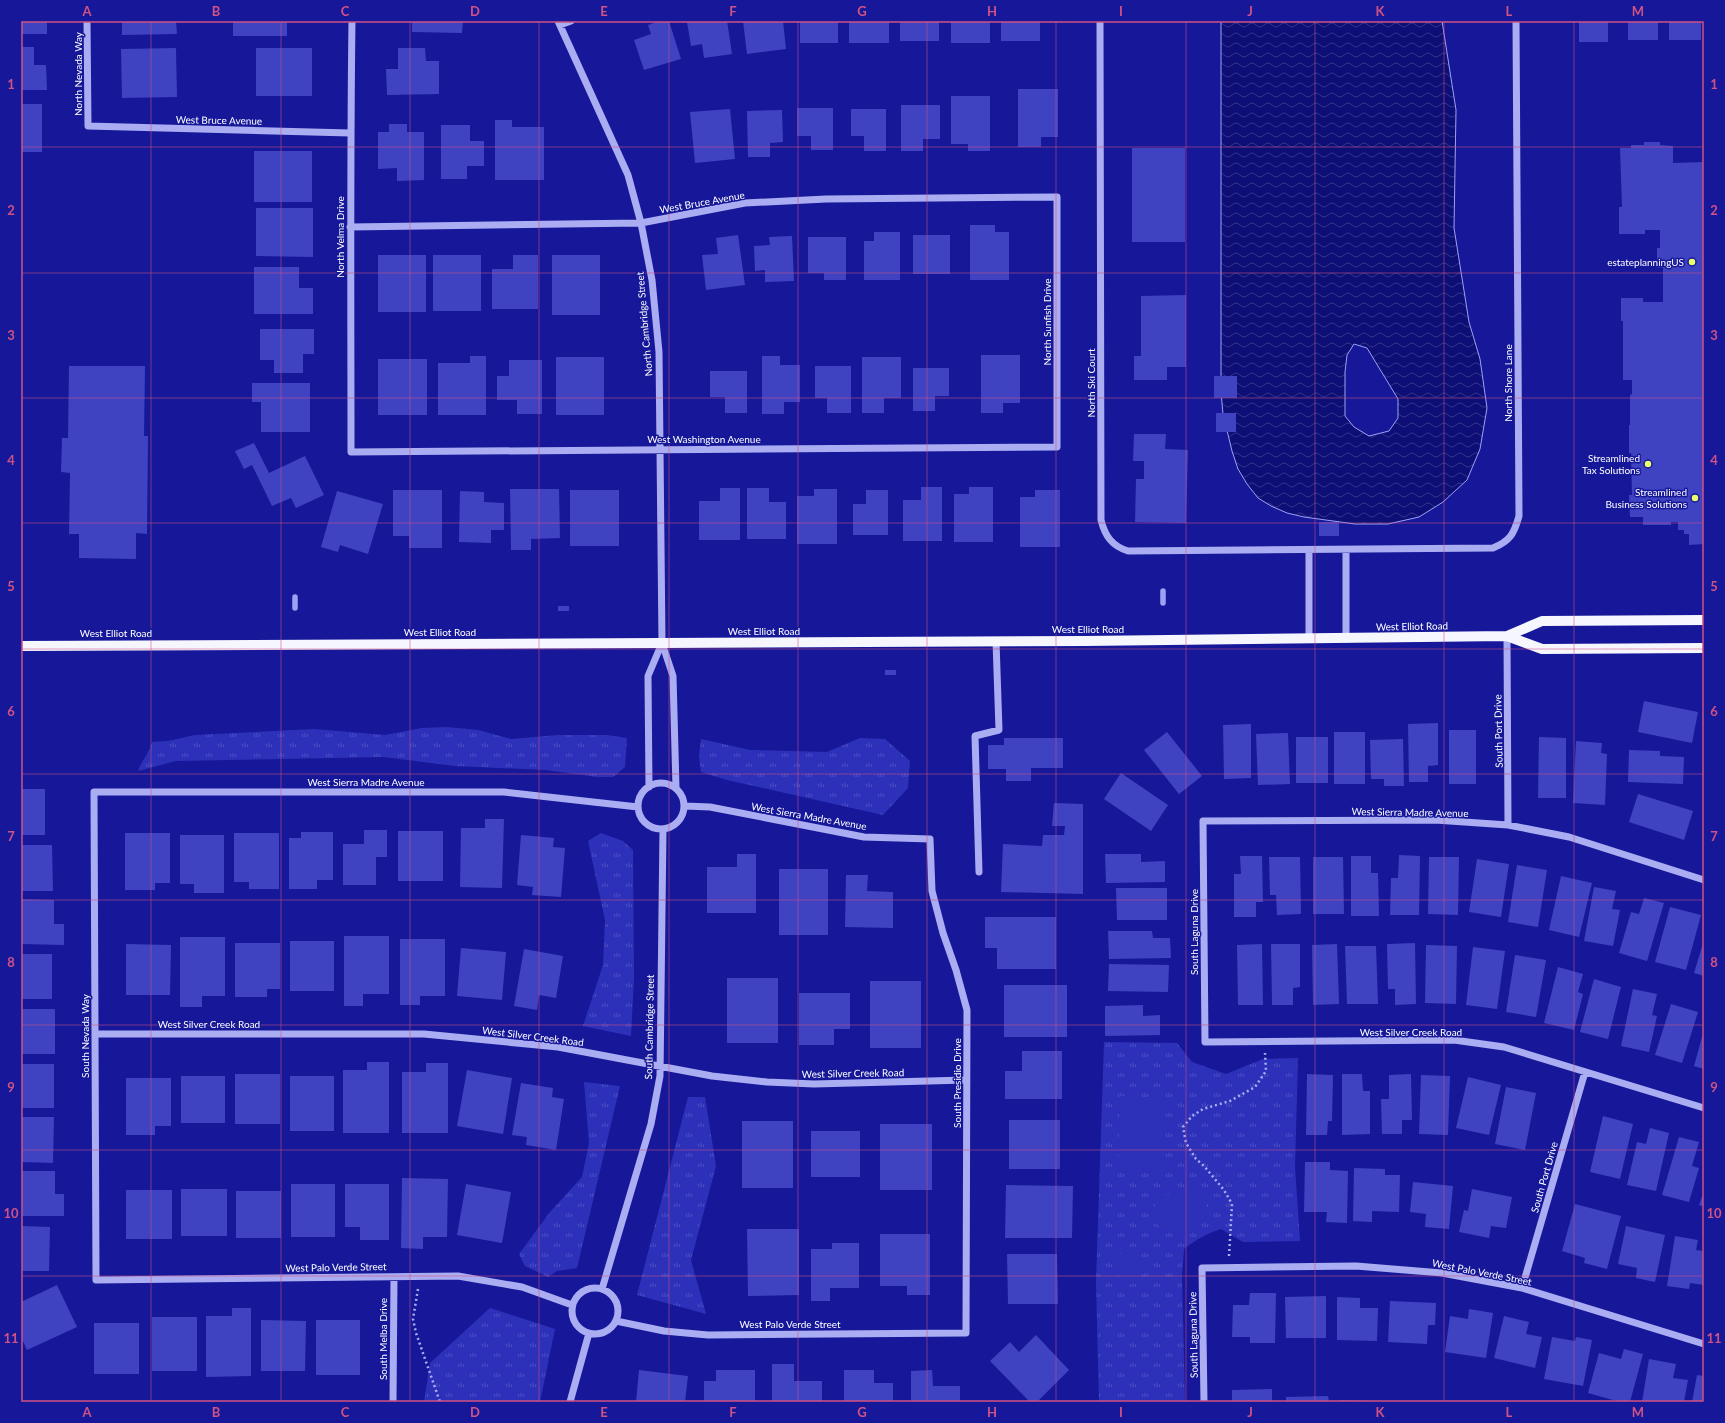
<svg xmlns="http://www.w3.org/2000/svg" width="1725" height="1423" viewBox="0 0 1725 1423" font-family="Lato,sans-serif">
	<style>
		.grass { fill: url(#grass-tufts) }
		.pitch { fill: #2d31b9 }
		.water { fill: url(#water-waves); stroke: #9da1f4; fill-rule: evenodd }
		.lines { fill: none; stroke-linecap: round; stroke-linejoin: round }
		.stream { stroke: #9da1f4; stroke-width: 5.5 }
		.building { fill: #3f43c1 }
		.path { stroke: #abadf2; stroke-width: 2.5; stroke-dasharray: 2 3; stroke-linecap: butt }
		.minor { stroke: #abadf2; stroke-width: 7 }
		.major { stroke: #f6f6ff; stroke-width: 10 }
		.grid { fill: none; stroke: #d15284; stroke-width: 1; stroke-opacity: 0.55 }
		.poi-dot { fill: #ecff6c; stroke: #161899; stroke-width: 1.5 }
		.labels { text-anchor: middle; stroke-width: 3; stroke-linejoin: round; paint-order: stroke }
		.street-label { font-size: 10px; fill: #fff; stroke: #161899 }
		.poi-label { font-size: 10px; fill: #fff; stroke: #161899; text-anchor: end }
		.neatline { fill: none; stroke: #d15284; stroke-width: 1.5 }
		.grid-label { font-size: 13px; text-anchor: middle; font-weight: bold; fill: #d15284 }
	</style>
	<defs>
		<pattern id="grass-tufts" width="24" height="20" patternUnits="userSpaceOnUse"><rect width="24" height="20" fill="#2d31b9"/><path d="M3 7l-1-3M5 7V3M7 7l1-3M15 17l-1-3M17 17v-4M19 17l1-3" fill="none" stroke="#4c50c4"/></pattern>
		<pattern id="water-waves" width="16" height="10" patternUnits="userSpaceOnUse"><rect width="16" height="10" fill="#0e0f76"/><path d="M0 5q4-4 8 0t8 0" fill="none" stroke="#32338b"/></pattern>
	</defs>
	<rect width="100%" height="100%" fill="#161899"/>
	<path class="grass" d="M447 727 478 730 511 739 558 735H607L627 738 625 767 613 777H598L545 770 455 766 384 757 176 761 138 771C142 760 150 752 152 742L168 741 195 735 314 729 385 735 422 728Z
		M860 738 885 739 910 761 908 788 883 815 727 780 701 772 699 756 701 739 750 750 827 752Z
		M601 833 623 841 633 850 634 978 631 1036 583 1026 603 965 605 920 588 841Z
		M1104 1042 1177 1043 1192 1062 1226 1074 1263 1059 1298 1058 1295 1167 1300 1241 1243 1242 1221 1229C1208 1233 1195 1240 1184 1249L1182 1276 1185 1402H1099L1096 1282Z
		M584 1082 620 1086 577 1268 557 1271 548 1277 525 1266 519 1254 550 1212 582 1177 589 1143Z
		M688 1097H705L716 1166 691 1260 706 1314 637 1295Z
		M490 1308 555 1329 540 1402H424L430 1363Z"/>
	<path class="pitch" d="M1120 1096 1164 1098 1162 1169 1118 1168Z
		M1186 1188C1206 1191 1209 1201 1205 1220 1195 1223 1181 1231 1170 1231 1154 1230 1149 1211 1158 1201 1165 1193 1177 1191 1186 1188Z
		M1140 1252 1142 1283 1119 1284 1117 1254Z"/>
	<path class="water" d="M1221 21H1442L1456 110 1454 228 1469 322 1480 359 1487 408 1480 449 1467 480 1443 502 1419 517 1388 524H1355L1304 517 1287 513 1271 506 1258 498 1247 484 1238 469 1232 451 1223 414 1221 392ZM1354 344 1367 348 1398 399V418L1389 431 1369 436 1354 427 1345 416V372L1347 355Z"/>
	<g class="lines">
		<path class="stream" d="M1163 591V603
			M295 597V608"/>
	</g>
	<path class="building" d="M21 21H47V34H21Z
		M122 21H176L177 34 122 35Z
		M233 21H287V36H233Z
		M412 21H463L462 33 412 32Z
		M659 21H669L681 59 644 70 634 40 651 34 648 25Z
		M694 21H727L732 54 704 58 702 44 691 46 687 22Z
		M743 21H783L786 49 747 54Z
		M800 21H838V43H800Z
		M849 21H889V43H849Z
		M900 21H939V41H900Z
		M951 21H990V43H951Z
		M1001 21H1040V41H1001Z
		M1579 21H1608V42H1579Z
		M1628 21H1658V40H1628Z
		M1669 21H1701V40H1669Z
		M21 47H34V65H46L47 90H21Z
		M176 48 177 97 122 98 121 49Z
		M256 48H312V96H256Z
		M398 48H425L426 61H439V94L387 95 386 69H398Z
		M1018 89H1058V137H1041V147H1018Z
		M951 96H990V151H968V144H951Z
		M21 104H42V152H21Z
		M901 105H940V139H923V151H901Z
		M797 108H833V150H811V136H797Z
		M730 109 735 159 695 163 690 112Z
		M851 109H886V151H864V136H851Z
		M782 110 783 142 770 143V157H748L747 111Z
		M495 120H512V127H544V180H495Z
		M389 124H407V132H424V180L397 181V168L378 169V132H389Z
		M441 125H470V141H484V166H467V179H441Z
		M1644 142H1660V145L1673 146V163L1704 162V544L1689 545V534H1684V530H1678V522H1671V525H1643V517H1630L1629 495H1632L1631 453H1629V425H1630V395L1632 394V380H1623V321H1621V298H1643V302H1663V268H1657V248H1660V230H1645V234H1619V207H1622L1620 148H1631V145H1644Z
		M1132 148H1185V242H1132Z
		M254 151H312V202H254Z
		M256 208H313V257L256 256Z
		M970 225H995V232H1009V280H970Z
		M874 232H900V280H864V241H874Z
		M738 235 745 285 706 290 702 255 718 254 716 238Z
		M913 235H950V274H913Z
		M792 236 794 281 765 282V270L755 271 754 246 770 245 769 237Z
		M808 237H846V280H824V273H808Z
		M378 255H426V312H378Z
		M433 255H481V311H433Z
		M513 255H538V309H492V269H513Z
		M552 255H600V315H552Z
		M254 267H299V288H313V314H254Z
		M1186 295V367H1167V380H1134V356H1141V296Z
		M260 329H314V354H303V373H274V360H260Z
		M981 355H1020V403H1003V413H981Z
		M470 356H486V415H438V363H470Z
		M762 356H780V365H800V402H784V414H762Z
		M556 357H604V415H556Z
		M862 357H901V398H884V413H862Z
		M378 359H427V415H378Z
		M509 360H542V414H517V400H497V376H509Z
		M69 366H145L144 436H148L147 534 136 533V559L79 558V534H69L70 473 61 472 62 438H68Z
		M815 366H851V413H827V398H815Z
		M913 368H949V396H935V411H913Z
		M710 371H747V413H725V397H710Z
		M1214 376H1237V398H1214Z
		M252 383H310V432H261V402H252Z
		M1216 413H1236V432H1216Z
		M1134 434H1166L1165 449 1188 450 1186 523 1135 522 1136 479H1144V461H1133Z
		M254 443 269 473 305 456 324 495 296 508 291 498 272 506 252 465 244 469 235 451Z
		M921 487H942V541H903V500H921Z
		M969 487H993V542H954V494H969Z
		M720 488H740V540H699V501H720Z
		M747 488H769V502H786V539H747Z
		M510 489H559L560 538 531 539V550H511Z
		M814 489H837V544H797V496H814Z
		M393 490H442V548H409V536H393Z
		M570 490H619V546H570Z
		M866 490H888V535H853V504H866Z
		M1035 490H1060V547H1020V497H1035Z
		M337 491 383 504 368 554 340 545 338 552 321 547Z
		M460 491 484 492V502L504 503V530H491V543L459 542Z
		M1319 522H1339V536H1319Z
		M558 606H569V611H558Z
		M885 670H896V675H885Z
		M1644 701 1698 712 1692 743 1638 732Z
		M1438 723V765L1428 766V782H1409L1408 724Z
		M1251 724V778L1224 779 1223 725Z
		M1449 730H1476V784H1449Z
		M1167 732 1202 776 1179 794 1144 750Z
		M1334 732H1365V784H1334Z
		M1288 733 1290 784 1258 785 1256 734Z
		M1296 737H1328V783H1296Z
		M1539 737 1566 738V798H1538Z
		M1004 738H1063V768H1031V781H1006V769H988V745H1004Z
		M1403 739 1404 786H1384V779H1371L1370 740Z
		M1576 741 1602 743 1601 753 1607 754 1605 805 1573 803Z
		M1629 750 1660 751V756L1684 757 1683 784 1628 782Z
		M1121 773 1168 805 1151 831 1104 799Z
		M21 789H45V835H21Z
		M1638 794 1693 811 1684 840 1629 822Z
		M1054 803 1083 804V894L1001 892 1003 844 1042 846 1043 835H1064L1065 826H1052Z
		M485 819H504L502 888 460 887 461 828H485Z
		M364 830H387V857H376V885H343V844H364Z
		M398 831H443V881H398Z
		M301 832H333V880H317V889H289V838H301Z
		M125 833H170V883H155V890H125Z
		M234 833H279V889H249V882H234Z
		M180 835H224V893H194V884H180Z
		M521 835 554 838 553 847 565 848 561 897 532 895 533 887 517 885Z
		M21 845H52L53 891H21Z
		M737 854H756V913H707V867H737Z
		M1105 854H1141V862L1165 861V882L1106 883Z
		M1399 855 1420 856 1419 915H1390L1391 878H1398Z
		M1240 856H1262L1263 902H1256V917H1234V874H1241Z
		M1351 856H1371V873H1378L1379 916H1351Z
		M1269 857H1300L1301 914 1277 915 1276 895H1270Z
		M1313 857H1343L1344 914H1313Z
		M1429 857H1459L1458 915 1428 914Z
		M1477 859 1509 864 1501 917 1469 912Z
		M1517 865 1547 870 1538 927 1508 922Z
		M779 869H828V935H779Z
		M846 875H868L867 891 893 892V928L845 927Z
		M1561 876 1592 883 1579 937 1549 930Z
		M1594 887 1616 891 1612 909 1620 910 1613 946 1584 941Z
		M1116 888H1167V920H1117Z
		M1644 898 1664 903 1647 961 1619 953 1631 912 1639 914Z
		M21 899 54 900V924H64V945L21 944Z
		M1670 907 1701 915 1686 970 1655 962Z
		M985 917H1056V969H997V948H985Z
		M1108 931H1152L1153 938H1170L1171 958 1109 959Z
		M344 936H389V994H363V1006H344Z
		M180 937H225V996H202V1007H180Z
		M400 939H445V996H420V1005H400Z
		M1704 940V976L1694 973Z
		M290 941H334V991H290Z
		M235 943H280V989H267V997H235Z
		M1415 943 1416 1004 1395 1005V989H1388L1387 944Z
		M126 944 171 945 170 995H126Z
		M1262 944 1263 1005H1238L1237 945Z
		M1271 944H1300V987L1293 988V1005H1272Z
		M1337 944 1339 1004 1313 1005 1312 945Z
		M1426 945 1457 946 1456 1004 1425 1003Z
		M1345 946H1376L1378 1004H1347Z
		M1473 947 1505 951 1497 1009 1466 1005Z
		M461 948 506 952 502 1000 457 996Z
		M524 949 563 956 556 998 539 995 537 1010 514 1006Z
		M21 954H52V999H21Z
		M1515 955 1546 960 1536 1017 1506 1012Z
		M1109 964 1169 965 1168 992 1108 991Z
		M1558 967 1583 974 1578 992 1583 994 1574 1030 1544 1023Z
		M727 978H778V1043H727Z
		M1594 979 1621 987 1608 1039 1580 1032Z
		M870 981H921V1048H870Z
		M1004 985H1067V1037H1004Z
		M1633 989 1657 994 1652 1015 1657 1016 1649 1052 1621 1046Z
		M799 993H850V1029H834V1045H799Z
		M1671 1004 1698 1012 1682 1063 1655 1055Z
		M1143 1005V1016L1160 1015V1035L1105 1036V1006Z
		M21 1009H55V1054H21Z
		M1704 1030V1069L1694 1066Z
		M1022 1051H1062V1099H1005V1071H1022Z
		M367 1062H389V1133H343V1070H367Z
		M426 1063H448V1133H402V1072H426Z
		M21 1064H54V1108H21Z
		M467 1070 512 1078 503 1134 457 1126Z
		M235 1074H280V1124H235Z
		M1307 1074 1333 1075 1332 1121H1328L1327 1135H1306Z
		M1342 1074H1362L1363 1091H1370V1134L1342 1135Z
		M1411 1074 1412 1120H1402V1134H1382L1381 1099H1389V1075Z
		M1421 1075 1450 1076 1448 1135 1419 1134Z
		M181 1076H225V1123H181Z
		M290 1076H334V1131H290Z
		M1468 1077 1501 1085 1489 1135 1456 1128Z
		M126 1078H171V1126H155V1135H126Z
		M521 1083 553 1088 552 1097 564 1099 556 1150 526 1145 527 1137 512 1135Z
		M1506 1087 1536 1093 1525 1150 1495 1144Z
		M1603 1116 1633 1124 1620 1179 1590 1172Z
		M21 1117H54L53 1163 21 1162Z
		M1009 1120H1060V1169H1009Z
		M742 1121H793V1188H742Z
		M880 1124H932V1190H880Z
		M1650 1128 1669 1133 1656 1191 1627 1185 1637 1142 1646 1144Z
		M811 1131H860V1177H811Z
		M1679 1137 1699 1142 1692 1166 1699 1168 1689 1202 1662 1195Z
		M1305 1162H1330V1170L1348 1171 1347 1223 1326 1222 1327 1212H1304Z
		M1354 1168 1385 1169V1175H1400L1399 1212 1372 1211V1222L1353 1221Z
		M21 1171H55V1194H64V1216H21Z
		M402 1178 448 1179 447 1237H423V1249L401 1248Z
		M1413 1182 1453 1186 1449 1229 1425 1227 1426 1214 1410 1212Z
		M291 1184H335V1237H291Z
		M345 1184H389V1240H360V1227H345Z
		M466 1184 511 1192 502 1243 457 1235Z
		M1006 1185 1073 1186 1072 1238H1005Z
		M181 1189H227V1236H181Z
		M1472 1189 1512 1197 1506 1228 1491 1226 1489 1238 1459 1232 1464 1210 1468 1211Z
		M126 1190H172V1239H126Z
		M236 1191H281V1238H236Z
		M1704 1191V1207L1699 1205Z
		M1575 1204 1621 1216 1607 1269 1584 1263 1585 1258 1562 1251Z
		M21 1226 50 1227 49 1271H21Z
		M1626 1226 1665 1235 1655 1282 1636 1278 1637 1268 1618 1264Z
		M747 1229H799V1295L748 1296Z
		M880 1234H930V1295H907V1286H880Z
		M1675 1236 1698 1240 1696 1250 1704 1251V1285L1690 1283 1689 1289 1667 1286Z
		M832 1243H859V1288H830V1301H811V1249H832Z
		M1007 1254H1057L1058 1304H1008Z
		M57 1285 77 1327 27 1350 21 1337V1302Z
		M1250 1293H1276L1275 1343H1250V1337H1232L1233 1305H1249Z
		M1326 1296V1338H1286L1285 1297Z
		M1337 1297 1360 1298V1308H1378L1377 1341 1337 1340Z
		M1390 1301 1436 1303 1435 1325H1428L1427 1344 1388 1342Z
		M232 1308H251V1376L206 1377V1316H232Z
		M1469 1309 1493 1313 1486 1358 1445 1352 1450 1316 1468 1319Z
		M1504 1316 1529 1322 1526 1334 1542 1337 1535 1368 1494 1358Z
		M152 1317H197V1371H152Z
		M261 1320 306 1321 305 1371H261Z
		M316 1320H360V1375H316Z
		M94 1323H139V1374H94Z
		M1036 1335 1069 1370 1037 1402H1030L990 1361 1010 1342 1019 1352Z
		M1552 1337 1575 1341 1576 1337 1592 1340 1583 1386 1544 1379Z
		M1624 1349 1643 1354 1630 1402H1620L1588 1393 1599 1353 1621 1359Z
		M1649 1359 1676 1364 1673 1378 1688 1380 1684 1402H1642Z
		M772 1364H794V1381H822V1402H772Z
		M639 1370 688 1376 685 1402H636Z
		M716 1370H755V1402H704V1381H716Z
		M844 1370H874V1383H893V1402H844Z
		M932 1370 933 1386H960V1402H911V1371Z
		M1697 1375 1704 1376V1402H1692Z
		M1272 1389V1402H1232V1390Z
		M1328 1396 1329 1402H1286V1397Z
		M1339 1400 1373 1401V1402H1339Z"/>
	<g class="lines">
		<path class="path" d="M1229 1256 1232 1204 1224 1190 1204 1166 1196 1159 1186 1143 1183 1127 1192 1116 1203 1109 1230 1101 1255 1087 1266 1071 1265 1053
			M418 1289 413 1319 416 1333 440 1402"/>
		<path class="minor" d="M87 21 88 126 350 133
			M558 21 628 175 641 223 652 280 659 352 662 643 673 676 676 788
			M1100 21 1101 520C1105 536 1112 546 1128 551L1493 548C1510 541 1514 534 1519 516L1516 21
			M560 25 571 21
			M350 227 641 223 745 203 826 199 1057 197V447L351 452C351 308 350 165 352 21
			M1346 550V639
			M1507 636 1508 825
			M1309 639V550
			M638 806a23 23 0 1 1 46 0a23 23 0 1 1-46 0Z
			M649 787 648 676 662 643
			M979 872 975 736 999 730 996 641
			M1704 880 1569 837 1508 825 1435 820 1203 821 1205 1042 1454 1040 1504 1047 1704 1108
			M95 1034H424L558 1047 712 1076 767 1082 814 1084 967 1080
			M572 1311a23 23 0 1 1 46 0a23 23 0 1 1-46 0Z
			M1522 1288 1585 1072
			M602 1289 651 1124 660 1076 663 829
			M572 1305 522 1287 458 1276 96 1280 94 792H504L638 807
			M616 1321 664 1331 708 1335 966 1333 967 1010 956 970 943 933 932 891 930 839 864 837 710 807 685 806
			M393 1402 394 1277
			M570 1402 589 1333
			M1204 1402 1202 1268 1356 1266 1442 1273 1522 1288 1704 1344"/>
		<path class="major" d="M1507 636 1542 621 1704 620
			M21 646 1085 641 1507 636 1542 649 1704 648"/>
	</g>
	<path class="grid" d="M151 21V1402M281 21V1402M410 21V1402M539 21V1402M669 21V1402M798 21V1402M927 21V1402M1056 21V1402M1186 21V1402M1315 21V1402M1444 21V1402M1574 21V1402M21 147H1704M21 273H1704M21 398H1704M21 523H1704M21 649H1704M21 774H1704M21 900H1704M21 1025H1704M21 1150H1704M21 1276H1704"/>
	<g class="poi-dot">
		<circle cx="1692" cy="262" r="4"/>
		<circle cx="1648" cy="464" r="4"/>
		<circle cx="1695" cy="498" r="4"/>
	</g>
	<g class="labels">
		<g class="street-label">
			<text transform="translate(78 74) rotate(-90)" y="4">North Nevada Way</text>
			<text transform="translate(219 120) rotate(1)" y="4">West Bruce Avenue</text>
			<text transform="translate(702 202) rotate(-10)" y="4">West Bruce Avenue</text>
			<text transform="translate(340 237) rotate(-90)" y="4">North Velma Drive</text>
			<text transform="translate(1047 322) rotate(-90)" y="4">North Sunfish Drive</text>
			<text transform="translate(644 324) rotate(-95)" y="4">North Cambridge Street</text>
			<text transform="translate(1091 383) rotate(-90)" y="4">North Ski Court</text>
			<text transform="translate(1508 383) rotate(-90)" y="4">North Shore Lane</text>
			<text x="704" y="443">West Washington Avenue</text>
			<text transform="translate(1412 626) rotate(-1)" y="4">West Elliot Road</text>
			<text x="1088" y="633">West Elliot Road</text>
			<text x="764" y="635">West Elliot Road</text>
			<text x="440" y="636">West Elliot Road</text>
			<text x="116" y="637">West Elliot Road</text>
			<text transform="translate(1498 731) rotate(-91)" y="4">South Port Drive</text>
			<text x="366" y="786">West Sierra Madre Avenue</text>
			<text transform="translate(1410 812) rotate(1)" y="4">West Sierra Madre Avenue</text>
			<text transform="translate(809 816) rotate(10)" y="4">West Sierra Madre Avenue</text>
			<text transform="translate(1194 932) rotate(-90)" y="4">South Laguna Drive</text>
			<text x="209" y="1028">West Silver Creek Road</text>
			<text transform="translate(649 1027) rotate(-89)" y="4">South Cambridge Street</text>
			<text x="1411" y="1036">West Silver Creek Road</text>
			<text transform="translate(85 1036) rotate(-90)" y="4">South Nevada Way</text>
			<text transform="translate(533 1036) rotate(7)" y="4">West Silver Creek Road</text>
			<text transform="translate(853 1073) rotate(-1)" y="4">West Silver Creek Road</text>
			<text transform="translate(957 1083) rotate(-90)" y="4">South Presidio Drive</text>
			<text transform="translate(1544 1177) rotate(-74)" y="4">South Port Drive</text>
			<text transform="translate(336 1267) rotate(-1)" y="4">West Palo Verde Street</text>
			<text transform="translate(1482 1272) rotate(11)" y="4">West Palo Verde Street</text>
			<text x="790" y="1328">West Palo Verde Street</text>
			<text transform="translate(1193 1335) rotate(-91)" y="4">South Laguna Drive</text>
			<text transform="translate(383 1339) rotate(-90)" y="4">South Melba Drive</text>
		</g>
		<g class="poi-label">
			<text x="1684" y="266">estateplanningUS</text>
			<text x="1640" y="462">Streamlined<tspan x="1640" dy="12">Tax Solutions</tspan></text>
			<text x="1687" y="496">Streamlined<tspan x="1687" dy="12">Business Solutions</tspan></text>
		</g>
	</g>
	<rect width="1725" height="1423" fill="none" stroke="#161899" stroke-width="44"/>
	<rect x="22" y="22" width="1681" height="1379" class="neatline"/>
	<g class="grid-label">
		<text x="87" y="16">A</text>
		<text x="216" y="16">B</text>
		<text x="345" y="16">C</text>
		<text x="475" y="16">D</text>
		<text x="604" y="16">E</text>
		<text x="733" y="16">F</text>
		<text x="862" y="16">G</text>
		<text x="992" y="16">H</text>
		<text x="1121" y="16">I</text>
		<text x="1250" y="16">J</text>
		<text x="1380" y="16">K</text>
		<text x="1509" y="16">L</text>
		<text x="1638" y="16">M</text>
		<text x="11" y="89">1</text>
		<text x="1714" y="89">1</text>
		<text x="11" y="215">2</text>
		<text x="1714" y="215">2</text>
		<text x="11" y="340">3</text>
		<text x="1714" y="340">3</text>
		<text x="11" y="465">4</text>
		<text x="1714" y="465">4</text>
		<text x="11" y="591">5</text>
		<text x="1714" y="591">5</text>
		<text x="11" y="716">6</text>
		<text x="1714" y="716">6</text>
		<text x="11" y="841">7</text>
		<text x="1714" y="841">7</text>
		<text x="11" y="967">8</text>
		<text x="1714" y="967">8</text>
		<text x="11" y="1092">9</text>
		<text x="1714" y="1092">9</text>
		<text x="11" y="1218">10</text>
		<text x="1714" y="1218">10</text>
		<text x="11" y="1343">11</text>
		<text x="1714" y="1343">11</text>
		<text x="87" y="1417">A</text>
		<text x="216" y="1417">B</text>
		<text x="345" y="1417">C</text>
		<text x="475" y="1417">D</text>
		<text x="604" y="1417">E</text>
		<text x="733" y="1417">F</text>
		<text x="862" y="1417">G</text>
		<text x="992" y="1417">H</text>
		<text x="1121" y="1417">I</text>
		<text x="1250" y="1417">J</text>
		<text x="1380" y="1417">K</text>
		<text x="1509" y="1417">L</text>
		<text x="1638" y="1417">M</text>
	</g>
</svg>
